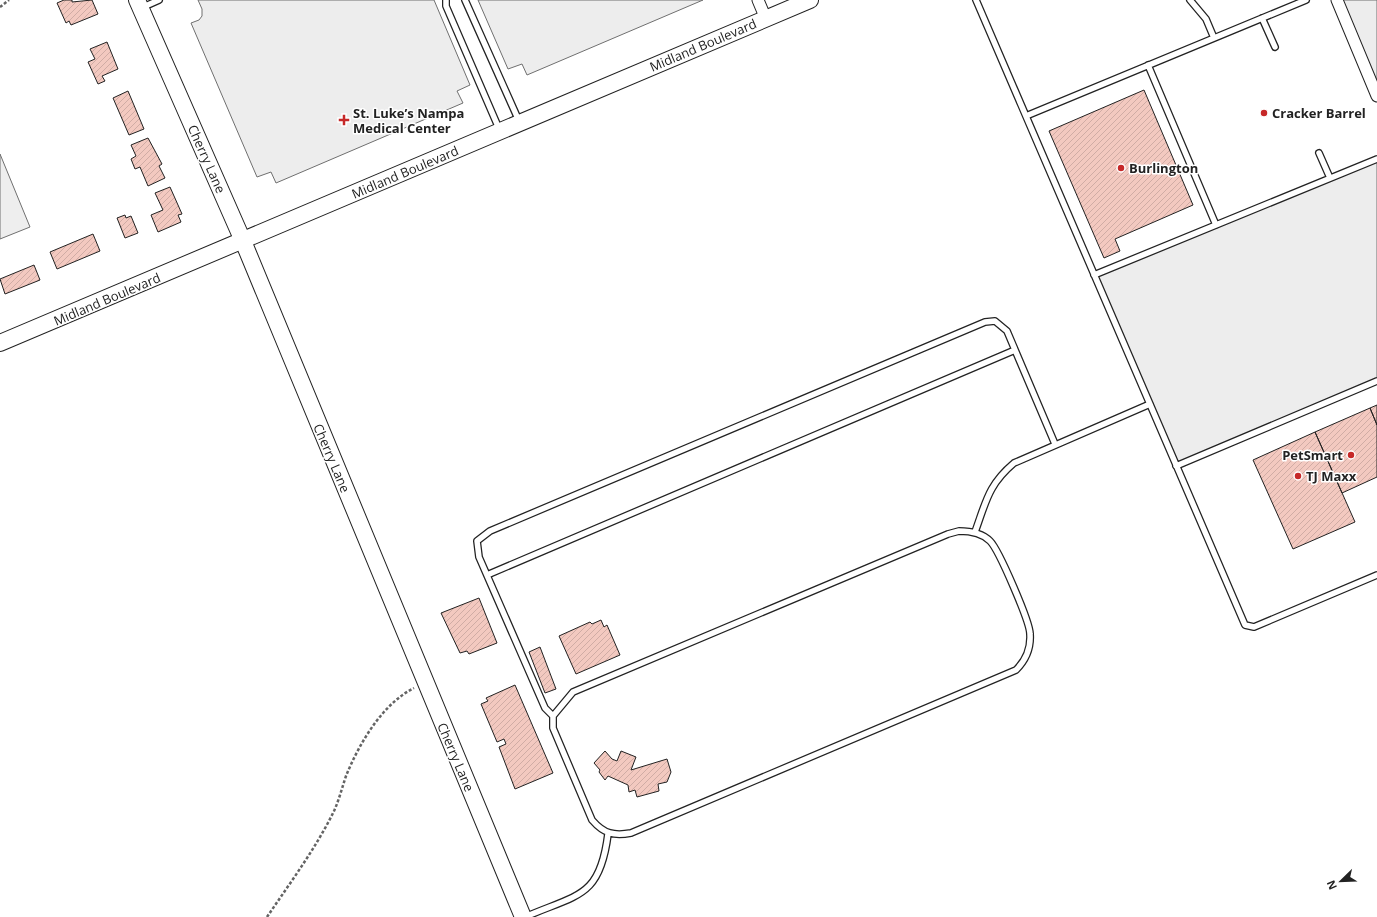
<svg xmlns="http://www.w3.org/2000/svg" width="1377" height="917" viewBox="0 0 1377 917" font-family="'Open Sans',sans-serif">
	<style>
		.grass { fill: #eee; stroke: #6f6f6f }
		.parking { fill: #ededed; stroke: #6f6f6f }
		.building { fill: url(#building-hatch); stroke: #222 }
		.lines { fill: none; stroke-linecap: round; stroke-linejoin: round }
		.lane-casing { stroke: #222; stroke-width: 8 }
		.street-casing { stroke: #222; stroke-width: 13 }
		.secondary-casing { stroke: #222; stroke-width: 18 }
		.path { stroke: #646464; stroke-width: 2.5; stroke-dasharray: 3 2; stroke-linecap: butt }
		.lane { stroke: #fff; stroke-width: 5.5 }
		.street { stroke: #fff; stroke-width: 11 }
		.secondary { stroke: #fff; stroke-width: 16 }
		.poi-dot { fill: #c62828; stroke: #fff; stroke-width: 1.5 }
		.labels { text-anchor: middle; stroke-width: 3; stroke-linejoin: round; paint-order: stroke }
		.street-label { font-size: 13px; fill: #222; stroke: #fff }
		.poi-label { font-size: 13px; font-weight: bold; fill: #222; stroke: #fff; text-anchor: start }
	</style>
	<defs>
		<pattern id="building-hatch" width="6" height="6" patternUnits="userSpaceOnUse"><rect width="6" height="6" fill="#f3c9c0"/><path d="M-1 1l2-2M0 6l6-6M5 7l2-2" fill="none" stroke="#d0aca5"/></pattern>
	</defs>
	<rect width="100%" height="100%" fill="#fff"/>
	<path class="grass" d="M0 154 30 227 0 239Z"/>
	<path class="parking" d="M198 0H434L470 85 457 91 463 103 276 183 271 172 257 177 191 23 199 20 202 16V9Z
		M478 0H703L527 75 522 64 508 69Z
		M1337 0H1377V95Z
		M1377 159V381L1176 466 1094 275Z"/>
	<path class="building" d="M64 0H72V2L92 0 98 14 71 25 69 21 66 23 57 3Z
		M107 42 118 69 102 76 105 81 98 84 88 62 95 59 90 49Z
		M1144 90 1193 205 1115 239 1120 251 1104 258 1049 131Z
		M128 91 144 129 129 135 113 98Z
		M148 138 162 164 159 166 165 178 148 186 140 167 135 169 131 159 136 156 131 145Z
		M170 187 182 214 178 215 181 222 158 232 151 215 163 210 155 193Z
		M125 215 126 218 131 216 138 233 125 238 117 218Z
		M93 234 100 251 57 269 50 252Z
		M34 265 40 280 5 294 0 279Z
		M1377 405V425L1370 408Z
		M1370 408 1377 425V477L1342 493 1315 432Z
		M1315 432 1355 522 1293 549 1253 460Z
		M479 598 497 643 469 654 467 651 460 653 441 613Z
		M601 620 604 627 607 625 620 655 576 674 559 636 590 622 592 624Z
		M540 647 556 689 545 693 529 652Z
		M515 685 553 773 515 789 499 747 506 744 504 739 497 742 481 704 488 701 486 698Z
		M605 751 612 759 617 761 621 751 636 757 631 770 667 759 671 772 667 782 658 784 659 791 637 797 635 790 629 792 628 785 608 776 605 780 599 772 600 770 594 763Z"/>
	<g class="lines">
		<g class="lane-casing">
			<path id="lane" d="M446 0V6L500 131
				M465 0 519 121
				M976 0 1245 625 1254 627 1377 575
				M1190 0 1206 19 1214 38
				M141 8 159 0
				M1262 18 1275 47
				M1148 65 1216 225
				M1026 116 1306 0
				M1319 153 1330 178
				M1094 275 1377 159
				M1176 466 1377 381
				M959 531C970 531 982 533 990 541 999 550 1030 622 1030 634 1031 648 1026 660 1016 670L631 833C614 836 604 834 592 820L553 728V716L573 692 948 534Z
				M975 532C986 502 988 485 1014 463L1150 404
				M487 575 1015 350
				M553 716 545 708 479 557 477 541 490 531 985 322 995 321 1007 331 1055 444
				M525 917C578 894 600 898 608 834"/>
		</g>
		<g class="street-casing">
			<path id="street" d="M758 0 766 19
				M1337 0 1377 96"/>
		</g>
		<g class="secondary-casing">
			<path id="secondary" d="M137 0 243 241 523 917
				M0 343 810 0"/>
		</g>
		<path class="path" d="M0 7 9 0
			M267 917C290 883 316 848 334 811 339 800 342 788 346 776 359 744 382 704 414 688"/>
		<use href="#lane" class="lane"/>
		<use href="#street" class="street"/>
		<use href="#secondary" class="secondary"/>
	</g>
	<g class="poi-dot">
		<circle cx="1264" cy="113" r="4"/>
		<path d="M342 114h4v4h4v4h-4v4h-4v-4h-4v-4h4z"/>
		<circle cx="1121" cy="168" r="4"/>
		<circle cx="1351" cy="455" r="4"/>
		<circle cx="1298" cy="476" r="4"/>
	</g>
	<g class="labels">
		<g class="street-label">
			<text transform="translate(703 45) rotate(-23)" y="5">Midland Boulevard</text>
			<text transform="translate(207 159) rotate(66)" y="5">Cherry Lane</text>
			<text transform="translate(405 172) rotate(-23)" y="5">Midland Boulevard</text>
			<text transform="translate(107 299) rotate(-23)" y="5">Midland Boulevard</text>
			<text transform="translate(332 458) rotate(67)" y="5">Cherry Lane</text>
			<text transform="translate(456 757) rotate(67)" y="5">Cherry Lane</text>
		</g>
		<g class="poi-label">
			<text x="353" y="118">St. Luke’s Nampa<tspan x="353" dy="15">Medical Center</tspan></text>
			<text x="1272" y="118">Cracker Barrel</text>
			<text x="1129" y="173">Burlington</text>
			<text x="1343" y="460" text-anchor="end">PetSmart</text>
			<text x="1306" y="481">TJ Maxx</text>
		</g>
	</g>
	<g transform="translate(1341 881) rotate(247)" stroke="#ffffff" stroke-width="3" paint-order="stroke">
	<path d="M0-3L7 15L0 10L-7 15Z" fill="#222222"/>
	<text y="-6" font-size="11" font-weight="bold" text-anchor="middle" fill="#222222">N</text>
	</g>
</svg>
